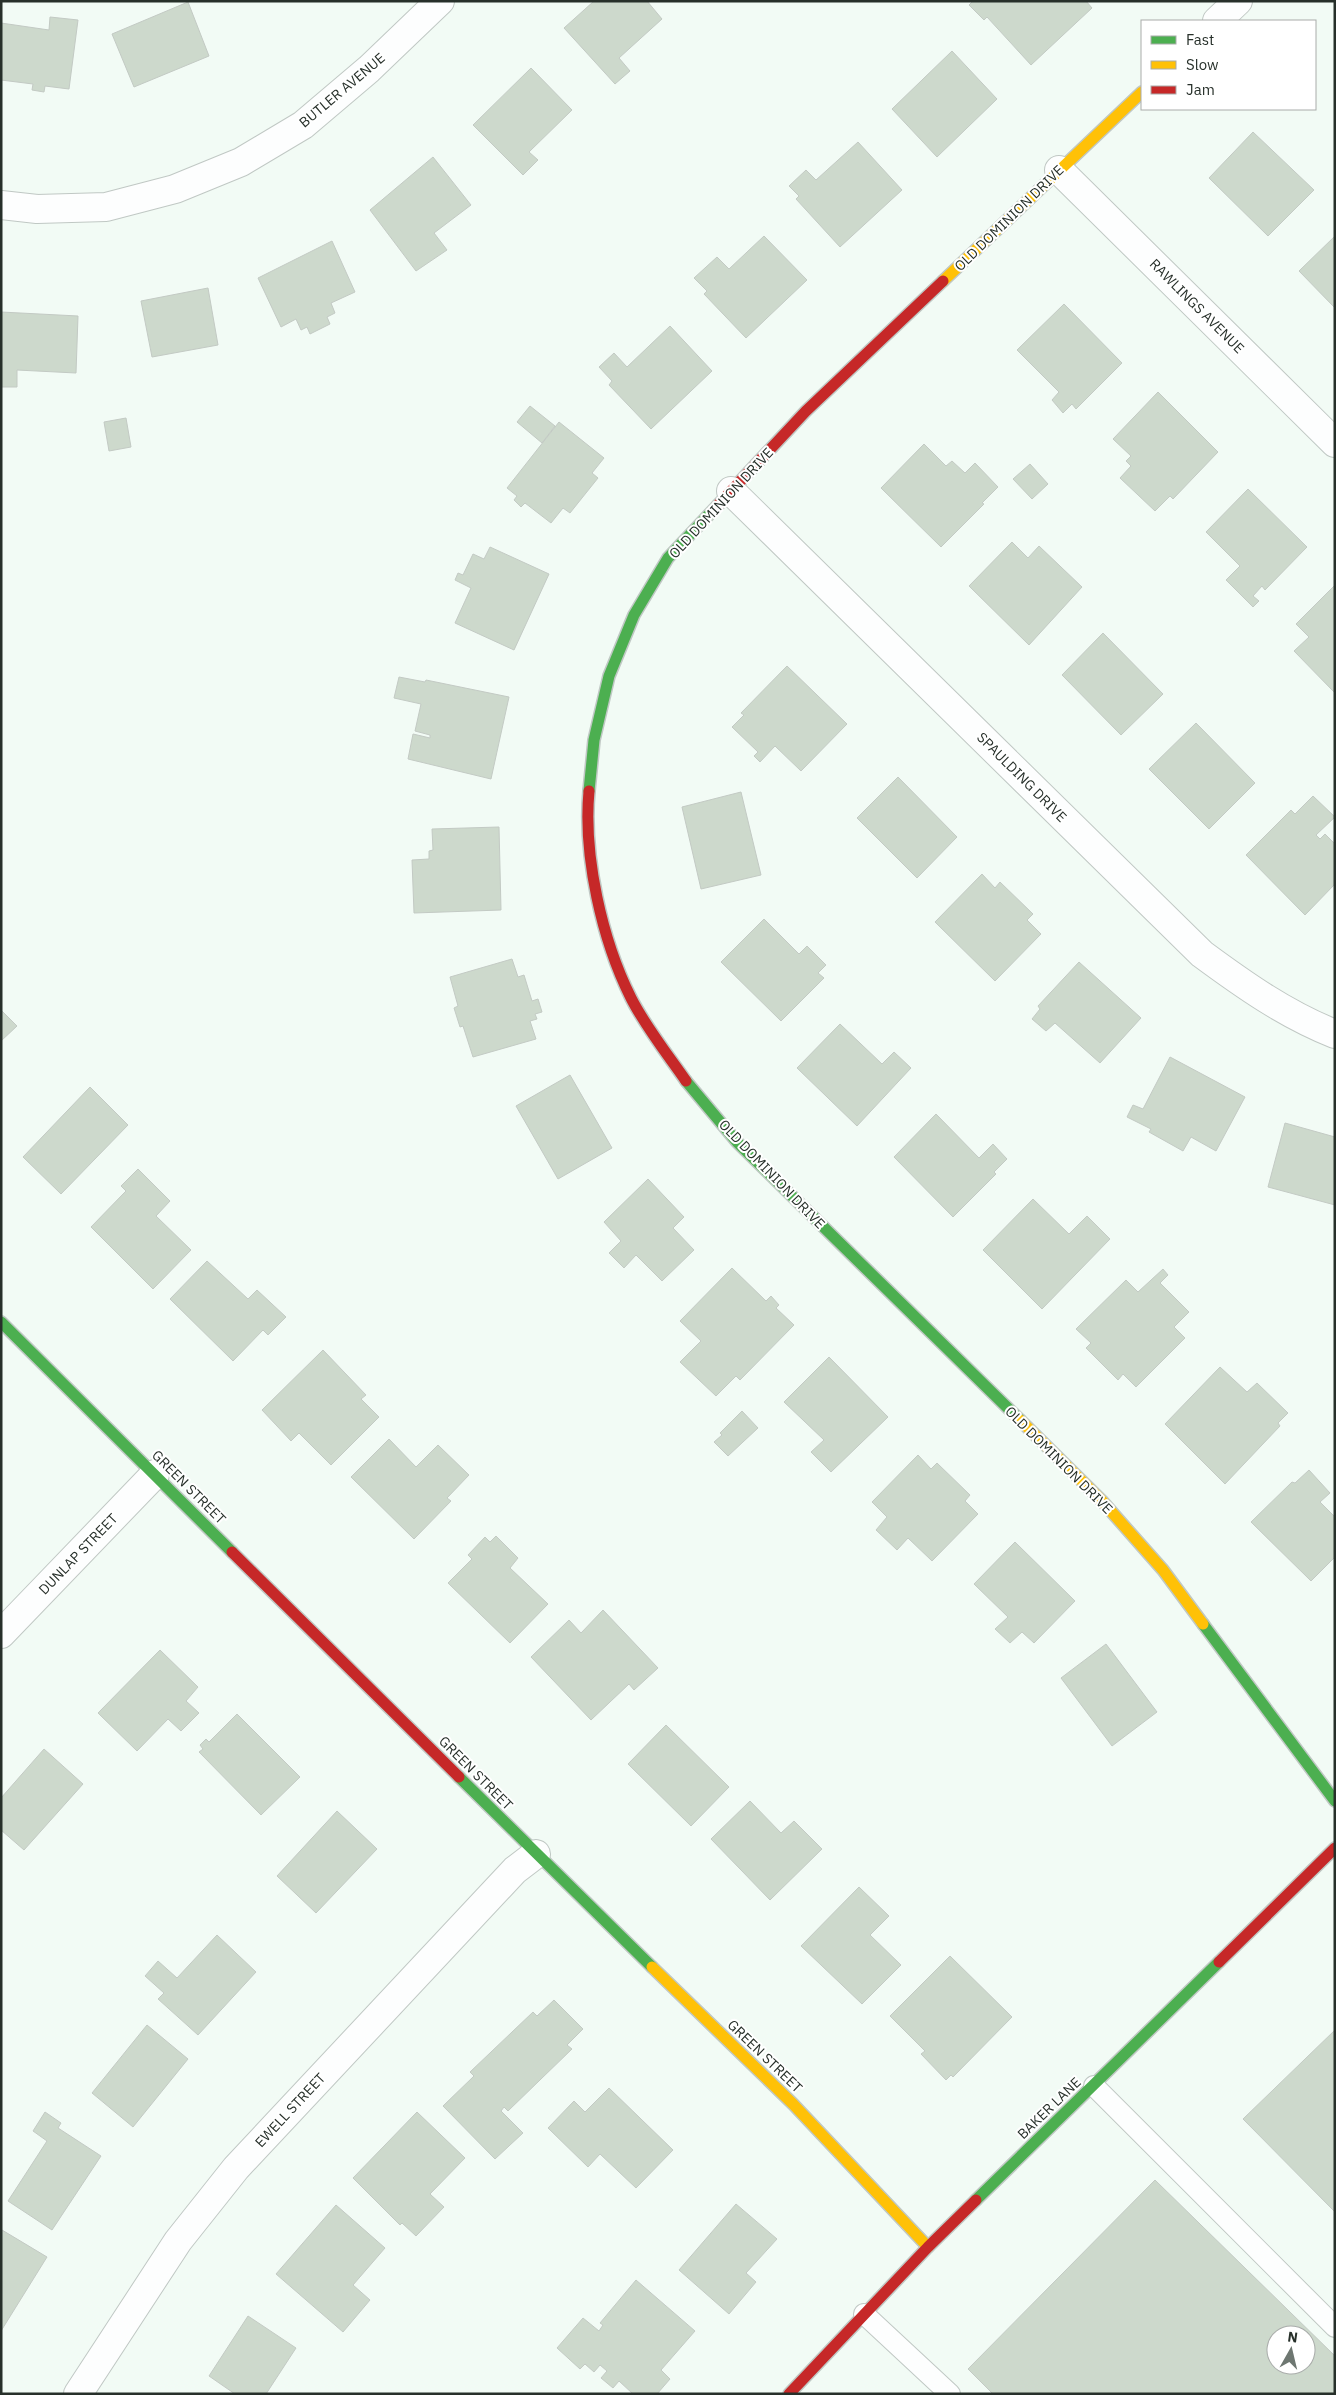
<svg xmlns="http://www.w3.org/2000/svg" width="1336" height="2395" viewBox="0 0 1336 2395" font-family="'IBM Plex Sans',sans-serif">
	<style>
		.building { fill: #cdd9cc; stroke: #c3cac4; fill-rule: evenodd }
		.lines { fill: none; stroke-linecap: round; stroke-linejoin: round }
		.lane-casing { stroke: #c0c8c4; stroke-width: 22 }
		.street-casing { stroke: #c0c8c4; stroke-width: 30 }
		.fast-casing { stroke: #c0c8c4; stroke-width: 14 }
		.slow-casing { stroke: #c0c8c4; stroke-width: 14 }
		.jam-casing { stroke: #c0c8c4; stroke-width: 14 }
		.lane { stroke: #fdfefe; stroke-width: 20 }
		.street { stroke: #fdfefe; stroke-width: 28 }
		.fast { stroke: #4caf50; stroke-width: 11 }
		.slow { stroke: #ffc107; stroke-width: 11 }
		.jam { stroke: #c62828; stroke-width: 11 }
		.labels { text-anchor: middle; stroke-width: 4; stroke-linejoin: round; paint-order: stroke }
		.street-label { font-size: 14px; fill: #27302a; stroke: #fff }
	</style>
	<rect width="100%" height="100%" fill="#f2fbf5"/>
	<path class="building" d="M594 1H647L662 19 619 58 630 71 615 84 564 28Z
		M973 1H1086L1092 8 1031 65 987 17 984 20 969 5Z
		M188 2 209 56 134 87 112 34Z
		M50 17 78 20 69 89 45 86 44 92 32 90 33 84 1 80V23L49 30Z
		M952 51 997 99 937 157 892 109Z
		M531 68 572 110 529 152 538 160 523 175 473 125Z
		M1253 132 1314 190 1268 236 1209 178Z
		M858 142 902 190 840 247 796 199 799 196 789 186 806 170 816 180Z
		M433 157 471 205 434 233 447 250 416 271 370 210Z
		M764 236 807 280 746 338 704 294 707 291 694 278 717 257 729 269Z
		M1335 236V308L1299 271Z
		M332 241 355 292 331 303 335 313 327 317 330 324 310 334 307 327 301 330 296 319 281 327 258 278Z
		M208 288 218 345 152 357 141 301Z
		M1064 304 1122 363 1076 409 1072 404 1063 413 1052 400 1059 392 1017 350Z
		M1 312 78 316 76 373 17 370V387H1Z
		M670 326 712 371 651 429 609 385 612 381 599 367 614 353 627 367Z
		M1158 392 1218 452 1173 499 1170 496 1155 511 1120 478 1131 466 1126 461 1131 456 1113 439Z
		M530 406 555 426 542 443 517 422Z
		M126 418 131 447 109 451 104 422Z
		M559 422 604 458 592 473 598 478 570 513 563 508 551 523 525 503 521 507 514 500 517 496 507 488Z
		M924 444 946 466 952 461 965 473 975 463 998 487 982 503 984 504 941 547 881 488Z
		M1030 464 1048 484 1032 499 1013 479Z
		M1248 489 1307 547 1265 590 1262 586 1253 596 1259 601 1253 607 1226 580 1240 566 1206 532Z
		M1012 542 1028 558 1039 546 1082 587 1029 645 969 586Z
		M490 547 549 574 514 650 455 623 471 588 455 580 458 573 463 575 473 554 484 559Z
		M1335 585V691L1334 692 1294 651 1309 637 1296 624Z
		M1103 633 1163 694 1121 735 1062 675Z
		M787 666 847 724 801 771 775 746 760 762 754 756 758 752 732 727 744 715 741 713Z
		M399 677 425 682 426 680 509 697 491 779 408 759 413 734 430 738V735L415 731 421 704 394 698Z
		M1196 723 1255 783 1209 829 1149 769Z
		M898 777 957 837 917 878 857 818Z
		M741 792 761 875 701 889 682 807Z
		M1313 796 1335 817 1316 835 1320 839 1325 834 1335 844V884L1305 915 1246 855 1291 810 1295 814Z
		M499 827 501 910 414 913 412 860 429 859V851L433 850 432 829Z
		M982 874 995 888 1000 882 1033 914 1027 920 1041 934 995 981 935 922Z
		M764 919 799 954 807 946 826 965 818 973 824 978 781 1021 721 962Z
		M512 959 518 977 524 975 532 1001 538 999 542 1012 535 1014 537 1019 530 1021 536 1039 473 1057 463 1026 460 1027 454 1008 458 1006 450 977Z
		M1079 962 1141 1018 1100 1063 1055 1023 1046 1031 1032 1019 1040 1009 1038 1006Z
		M1 1010 17 1026 1 1041Z
		M840 1024 882 1064 894 1052 911 1068 857 1126 797 1068Z
		M1170 1057 1245 1097 1216 1151 1191 1137 1183 1151 1149 1132 1151 1129 1127 1117 1133 1105 1143 1109Z
		M570 1075 612 1148 558 1179 516 1106Z
		M90 1087 128 1125 61 1194 23 1157Z
		M936 1114 979 1158 993 1144 1007 1159 994 1172 996 1174 953 1217 894 1157Z
		M1285 1123 1335 1137V1205L1268 1187Z
		M138 1169 170 1201 156 1216 191 1250 153 1289 91 1227 124 1193 126 1191 121 1186Z
		M648 1179 684 1217 673 1228 694 1250 662 1281 636 1255 624 1268 609 1253 621 1241 604 1222Z
		M1033 1199 1069 1234 1087 1216 1110 1239 1042 1309 983 1250Z
		M207 1261 248 1299 257 1290 286 1317 268 1335 263 1330 233 1361 170 1299Z
		M732 1268 766 1301 771 1296 779 1305 776 1308 794 1325 740 1380 736 1376 716 1396 680 1362 701 1341 680 1321Z
		M1163 1269 1168 1275 1160 1283 1189 1312 1174 1327 1185 1338 1136 1387 1123 1374 1118 1380 1086 1348 1091 1343 1076 1329 1126 1280 1138 1292Z
		M323 1350 366 1395 361 1399 379 1417 331 1465 299 1433 291 1441 262 1410Z
		M829 1357 888 1417 831 1472 811 1452 824 1440 784 1402Z
		M1220 1367 1247 1392 1257 1383 1288 1413 1278 1423 1280 1426 1225 1484 1165 1424Z
		M742 1411 758 1428 728 1456 714 1442 722 1435 720 1433Z
		M389 1439 416 1467 438 1445 469 1475 447 1498 451 1501 414 1539 351 1477Z
		M918 1455 931 1469 937 1463 970 1495 965 1501 978 1514 932 1561 908 1538 897 1550 876 1530 887 1517 872 1502Z
		M1309 1470 1330 1493 1320 1502 1335 1517V1557L1311 1581 1251 1522 1292 1482 1295 1483Z
		M496 1536 518 1558 510 1568 548 1604 510 1643 448 1583 472 1559 468 1555 485 1537 490 1542Z
		M1015 1542 1075 1601 1034 1643 1022 1632 1010 1643 995 1629 1008 1617 974 1584Z
		M603 1610 658 1668 634 1690 629 1684 591 1720 531 1657 569 1620 581 1633Z
		M1106 1644 1157 1712 1112 1746 1061 1678Z
		M160 1650 198 1687 186 1701 199 1713 181 1731 168 1719 137 1751 98 1713Z
		M237 1714 300 1777 261 1815 199 1752 203 1749 200 1745 206 1739 209 1742Z
		M666 1725 729 1787 691 1826 628 1764Z
		M44 1749 83 1784 24 1850 1 1830V1798Z
		M750 1801 781 1833 794 1821 822 1849 770 1900 711 1839Z
		M337 1811 377 1849 316 1913 277 1876Z
		M859 1887 889 1916 870 1935 901 1965 862 2004 801 1946Z
		M217 1935 256 1972 198 2035 158 1999 164 1993 145 1976 158 1961 177 1978Z
		M950 1956 1012 2017 953 2077 951 2075 946 2080 921 2054 925 2051 890 2016Z
		M554 2000 583 2029 567 2045 572 2049 508 2111 504 2107 501 2111 523 2133 495 2159 443 2106 474 2076 470 2072 533 2012 537 2016Z
		M147 2025 188 2059 133 2127 92 2093Z
		M1335 2030V2212L1243 2119Z
		M609 2088 673 2150 636 2188 600 2154 588 2167 548 2128 574 2101 585 2112Z
		M45 2112 61 2123 58 2128 101 2156 52 2230 8 2201 47 2141 33 2131Z
		M417 2112 465 2158 430 2194 444 2207 416 2236 402 2223 400 2225 353 2178Z
		M1155 2180 1335 2356V2394H993L968 2369ZM1276 2335H1306V2365H1276Z
		M736 2204 777 2239 746 2273 756 2282 729 2314 679 2270Z
		M336 2205 385 2248 353 2285 370 2300 343 2332 276 2274Z
		M2 2230 47 2257 1 2331V2232Z
		M636 2280 695 2331 661 2370 670 2379 657 2394H633L619 2381 613 2388 601 2378 607 2371 600 2365 594 2372 585 2364 580 2369 557 2348 583 2318 599 2331 603 2325 600 2323Z
		M248 2316 296 2348 266 2394H235L209 2376Z"/>
	<g class="lines">
		<g class="lane-casing">
			<path id="lane" d="M1094 2086 1335 2327
				M864 2314 950 2394"/>
		</g>
		<g class="street-casing">
			<path id="street" d="M1217 21 1238 1
				M1059 170 1335 443
				M1 205 37 209 106 207 175 189 241 162 303 125 369 69 440 1
				M731 491 1202 954C1244 985 1285 1014 1335 1034
				M1 1634 155 1474
				M78 2394 178 2241 236 2168 515 1870 536 1854"/>
		</g>
		<g class="fast-casing">
			<path id="fast" d="M589 791 594 740 609 676 634 615 668 558 718 505
				M686 1081 737 1142 1020 1420
				M1 1322 232 1552
				M1203 1624 1335 1801
				M459 1777 652 1967
				M976 2200 1219 1962"/>
		</g>
		<g class="slow-casing">
			<path id="slow" d="M943 281 1142 92
				M1020 1420 1102 1501 1163 1570 1203 1624
				M652 1967 793 2104 928 2247"/>
		</g>
		<g class="jam-casing">
			<path id="jam" d="M718 505 806 411 943 281
				M589 791C583 856 602 940 631 998 645 1026 668 1055 686 1081
				M232 1552 459 1777
				M1219 1962 1335 1848
				M789 2394 928 2247 976 2200"/>
		</g>
		<use href="#lane" class="lane"/>
		<use href="#street" class="street"/>
		<use href="#fast" class="fast"/>
		<use href="#slow" class="slow"/>
		<use href="#jam" class="jam"/>
	</g>
	<g class="labels">
		<g class="street-label">
			<text transform="translate(342 90) rotate(-40)" y="5">BUTLER AVENUE</text>
			<text transform="translate(1009 218) rotate(-44)" y="5">OLD DOMINION DRIVE</text>
			<text transform="translate(1197 306) rotate(45)" y="5">RAWLINGS AVENUE</text>
			<text transform="translate(721 503) rotate(-47)" y="5">OLD DOMINION DRIVE</text>
			<text transform="translate(1022 777) rotate(45)" y="5">SPAULDING DRIVE</text>
			<text transform="translate(772 1174) rotate(46)" y="5">OLD DOMINION DRIVE</text>
			<text transform="translate(1059 1460) rotate(45)" y="5">OLD DOMINION DRIVE</text>
			<text transform="translate(189 1487) rotate(45)" y="5">GREEN STREET</text>
			<text transform="translate(78 1554) rotate(-46)" y="5">DUNLAP STREET</text>
			<text transform="translate(476 1773) rotate(45)" y="5">GREEN STREET</text>
			<text transform="translate(765 2056) rotate(44)" y="5">GREEN STREET</text>
			<text transform="translate(1049 2108) rotate(-44)" y="5">BAKER LANE</text>
			<text transform="translate(290 2110) rotate(-47)" y="5">EWELL STREET</text>
		</g>
	</g>
	<rect width="1336" height="2395" fill="none" stroke="#27302a" stroke-width="5"/>
	<rect x="1141" y="20" width="175" height="90" fill="#ffffff" stroke="#a9acaa"/>
	<rect x="1151" y="36" width="25" height="8" fill="#4caf50" stroke="#a9acaa"/>
	<text x="1186" y="45" font-size="15" fill="#27302a">Fast</text>
	<rect x="1151" y="61" width="25" height="8" fill="#ffc107" stroke="#a9acaa"/>
	<text x="1186" y="70" font-size="15" fill="#27302a">Slow</text>
	<rect x="1151" y="86" width="25" height="8" fill="#c62828" stroke="#a9acaa"/>
	<text x="1186" y="95" font-size="15" fill="#27302a">Jam</text>
	<g transform="translate(1291 2350) rotate(8)"><circle r="24" fill="#ffffff" stroke="#a9acaa"/>
	<path d="M0-4L9 19L0 12L-9 19Z" fill="#6e7771"/>
	<text y="-8" font-size="14" font-weight="bold" text-anchor="middle" fill="#27302a">N</text>
	</g>
</svg>
